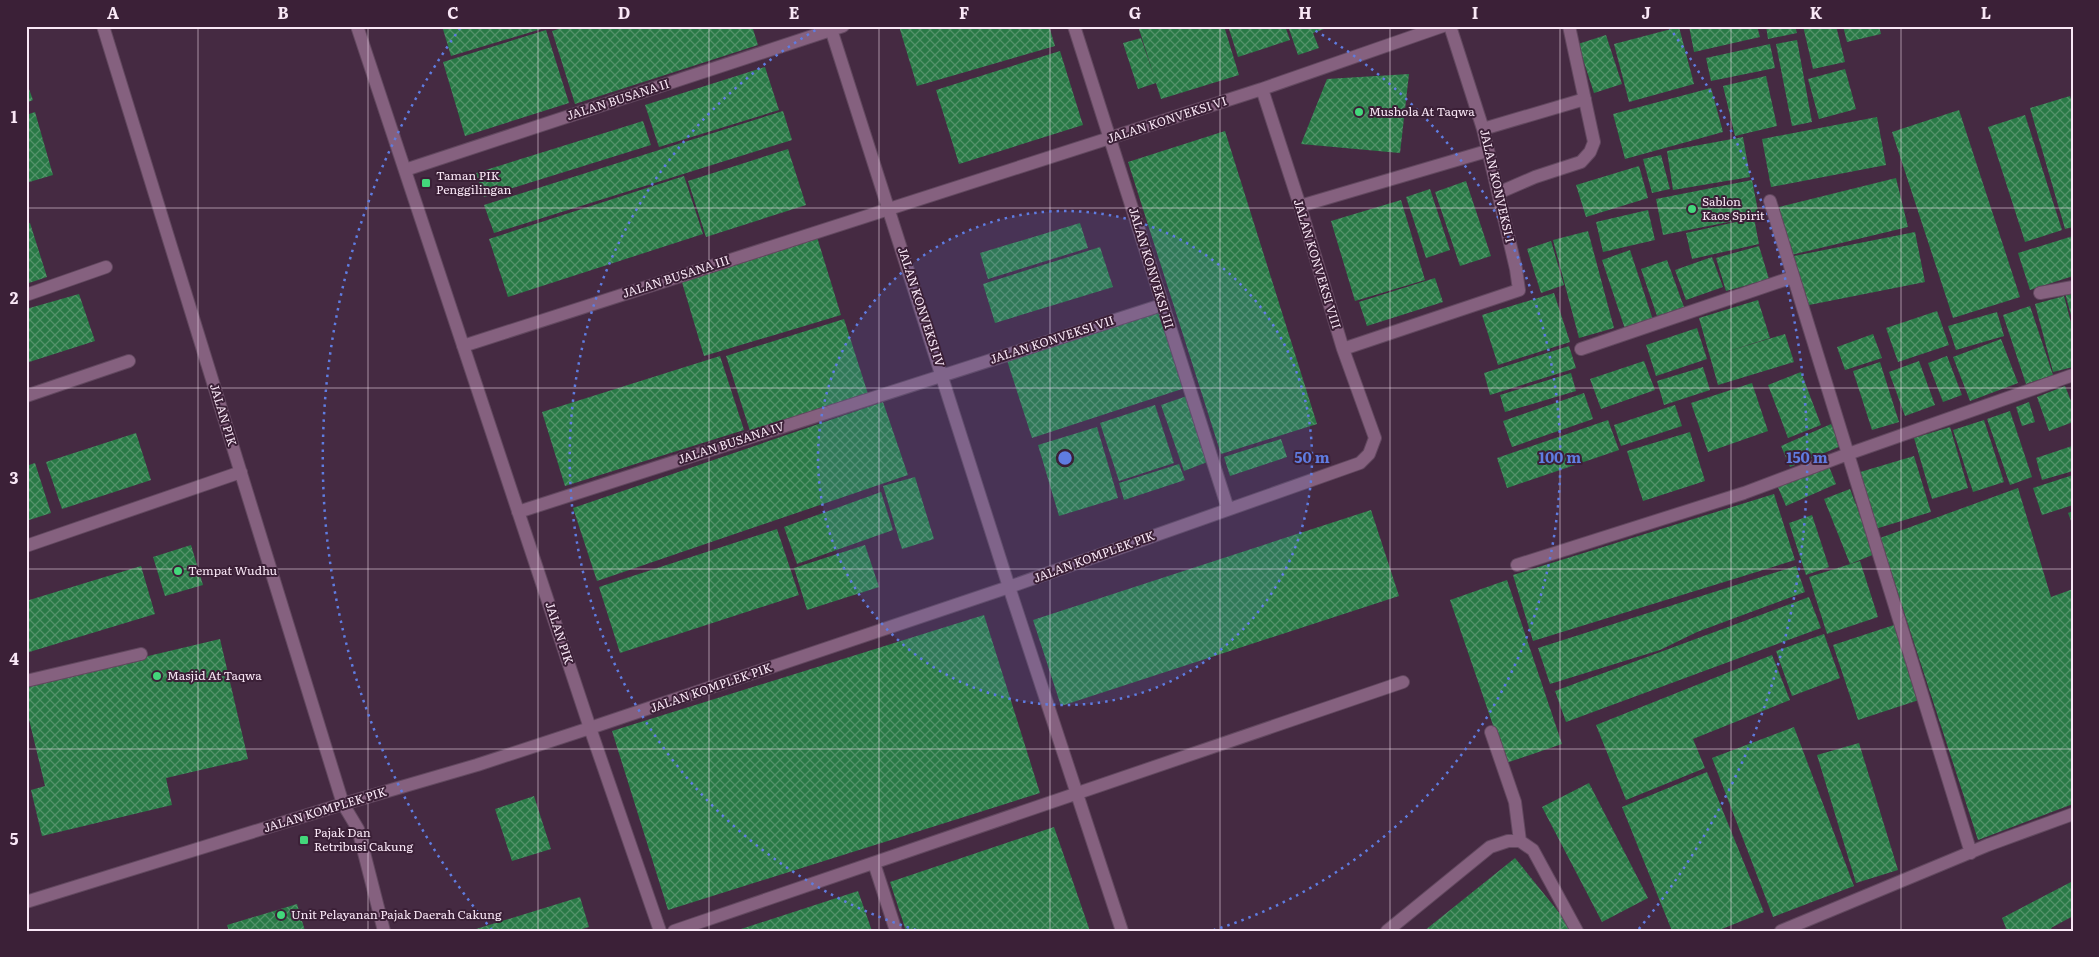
<svg xmlns="http://www.w3.org/2000/svg" width="2099" height="957" viewBox="0 0 2099 957" font-family="Literata,serif">
	<style>
		.building { fill: url(#building-cross-hatch) }
		.lines { fill: none; stroke-linecap: round; stroke-linejoin: round }
		.lane-casing { stroke: #62485f; stroke-width: 14 }
		.street-casing { stroke: #62485f; stroke-width: 14 }
		.lane { stroke: #85617f; stroke-width: 12 }
		.street { stroke: #85617f; stroke-width: 12 }
		.grid { fill: none; stroke: #f9e7f6; stroke-width: 1; stroke-opacity: 0.55 }
		.ring { fill: none; stroke: #5f7ce1; stroke-width: 2.5; stroke-dasharray: 2.5 5 }
		.poi-dot { fill: #43d77b; stroke: #3b2037; stroke-width: 2 }
		.labels { text-anchor: middle; stroke-width: 4; stroke-linejoin: round; paint-order: stroke }
		.street-label { font-size: 12px; fill: #f9e7f6; stroke: #3b2037 }
		.poi-label { font-size: 12px; fill: #f9e7f6; stroke: #3b2037; text-anchor: start }
		.centre { fill: #5f7ce1; stroke: #3b2037; stroke-width: 2.5 }
		.ring-label { font-size: 15px; text-anchor: middle; font-weight: bold; fill: #5f7ce1; stroke: #3b2037; stroke-width: 4; stroke-linejoin: round; paint-order: stroke }
		.neatline { fill: none; stroke: #f9e7f6; stroke-width: 2 }
		.grid-label { font-size: 16px; text-anchor: middle; font-weight: bold; fill: #f9e7f6 }
	</style>
	<defs>
		<pattern id="building-cross-hatch" width="8" height="8" patternUnits="userSpaceOnUse" patternTransform="scale(1.25)"><rect width="8" height="8" fill="#297946"/><path d="M0 0l8 8M0 8l8-8" fill="none" stroke="#53926a"/></pattern>
	</defs>
	<rect width="100%" height="100%" fill="#452a42"/>
	<path class="building" d="M442 26H548V27L451 56Z
		M568 26H752L758 45 575 104 552 31Z
		M899 26H1049L1055 46 917 86Z
		M1138 26H1224L1239 75 1161 99 1156 83 1138 89 1123 43 1141 38 1154 76Z
		M1228 26H1285L1290 40 1238 57Z
		M1288 26H1323L1324 29 1313 33 1319 48 1298 55Z
		M1689 26H1757L1760 37 1694 52Z
		M1766 26H1795L1797 33 1768 39Z
		M1803 26H1836L1845 62 1813 69Z
		M1843 26H1879L1881 34 1847 42Z
		M1679 27 1694 84 1629 102 1614 44Z
		M546 30 569 103 465 136 443 62Z
		M1606 35 1622 84 1594 93 1578 44Z
		M1797 40 1812 122 1792 126 1776 44Z
		M1770 44 1775 68 1711 81 1706 58Z
		M1060 51 1083 125 959 164 936 90Z
		M765 67 779 110 659 147 645 105Z
		M1845 69 1856 109 1819 119 1808 79Z
		M1409 74 1400 153 1301 144 1327 79Z
		M1766 76 1777 126 1735 136 1723 86Z
		M26 81 33 100 26 103Z
		M1711 88 1723 132 1625 159 1613 114Z
		M2070 96 2073 105V227L2065 229 2030 108Z
		M1959 110 2020 297 1953 318 1892 132Z
		M783 111 792 140 494 233 484 205Z
		M35 112 53 175 26 183V115Z
		M2025 115 2062 230 2025 242 1988 127Z
		M1877 117 1886 165 1771 187 1762 139Z
		M643 121 651 145 484 197 476 173Z
		M1225 131 1317 424 1221 454 1128 162Z
		M1743 137 1750 177 1673 190 1667 151Z
		M788 149 806 205 706 237 688 181Z
		M1661 155 1670 189 1652 193 1643 159Z
		M1639 166 1648 198 1586 217 1576 185Z
		M684 176 703 234 508 297 489 239Z
		M1896 178 1908 227 1791 255 1779 207Z
		M1752 180 1759 216 1663 235 1656 199Z
		M1466 181 1491 256 1460 266 1435 192Z
		M1430 189 1450 250 1426 258 1406 197Z
		M1401 200 1425 280 1355 301 1331 221Z
		M1648 210 1655 240 1603 252 1596 222Z
		M1754 218 1759 244 1692 259 1686 233Z
		M30 223 47 277 26 284V224Z
		M1080 223 1088 248 988 279 980 253Z
		M1588 231 1614 328 1579 338 1553 240Z
		M1915 232 1925 282 1804 306 1794 256Z
		M2073 236V276L2030 290 2018 253Z
		M817 237 841 315 704 356 681 279Z
		M1551 241 1564 285 1541 293 1527 249Z
		M1759 246 1769 279 1726 291 1716 258Z
		M1100 247 1113 287 995 323 983 284Z
		M1630 250 1653 320 1625 329 1602 260Z
		M1712 257 1723 287 1686 300 1675 270Z
		M1667 260 1684 307 1657 316 1641 269Z
		M1435 278 1443 302 1367 326 1359 302Z
		M2073 291V319H2072L2065 293Z
		M1554 293 1570 342 1498 365 1482 315Z
		M79 294 95 341 26 363V309Z
		M2064 296 2073 330V367L2053 372 2035 304Z
		M1758 300 1770 338 1716 355 1785 334 1794 362 1718 385 1699 318Z
		M2030 306 2053 375 2026 384 2003 315Z
		M1158 307 1185 388 1032 438 1006 357Z
		M1937 311 1949 345 1898 362 1886 328Z
		M1997 312 2004 336 1956 350 1948 326Z
		M844 319 868 394 750 431 726 356Z
		M1697 328 1707 359 1656 376 1646 345Z
		M1873 334 1882 358 1845 370 1837 347Z
		M2001 339 2018 383 1970 401 1953 357Z
		M1569 346 1576 368 1490 395 1484 373Z
		M720 356 744 430 565 486 542 412Z
		M1947 356 1962 395 1943 402 1928 363Z
		M1644 361 1655 390 1601 409 1590 379Z
		M1919 361 1935 405 1905 416 1889 372Z
		M1880 362 1899 422 1872 430 1853 371Z
		M1703 367 1710 390 1664 405 1657 381Z
		M1801 372 1821 425 1788 438 1768 385Z
		M1571 373 1576 391 1505 412 1500 395Z
		M1752 383 1768 431 1708 452 1691 403Z
		M2065 386 2073 406V422L2049 431 2037 397Z
		M1584 393 1593 419 1512 447 1503 421Z
		M1187 396 1210 461 1184 471 1161 405Z
		M883 402 908 475 597 581 573 508Z
		M2029 402 2035 422 2022 426 2016 407Z
		M1155 405 1174 463 1119 481 1100 423Z
		M1675 405 1682 426 1621 446 1614 425Z
		M2010 411 2032 477 2010 485 1987 419Z
		M1608 420 1619 450 1507 488 1497 458Z
		M1984 420 2004 482 1973 492 1953 430Z
		M1831 424 1841 446 1790 467 1781 446Z
		M1097 427 1118 498 1059 516 1038 445Z
		M1950 427 1968 488 1932 499 1914 438Z
		M1690 432 1705 481 1643 501 1627 451Z
		M136 433 151 480 62 509 46 462Z
		M1281 439 1287 457 1230 476 1224 457Z
		M2072 446 2073 471 2042 480 2036 458Z
		M1914 456 1931 512 1875 529 1857 473Z
		M35 463 51 513 26 521V466Z
		M1179 464 1185 480 1124 500 1119 483Z
		M1828 464 1836 484 1786 506 1777 485Z
		M2073 475V505L2042 515 2033 488Z
		M915 477 934 539 902 549 883 486Z
		M2018 488 2051 597 2073 589V804L1978 840 1880 538Z
		M1850 489 1875 554 1850 564 1824 499Z
		M881 492 893 530 797 564 784 527Z
		M1774 494 1795 560 1533 641 1513 575Z
		M1371 510 1399 596 1061 706 1033 620Z
		M2073 511V526L2068 513Z
		M1812 515 1829 567 1806 575 1789 523Z
		M777 529 799 595 620 653 599 587Z
		M191 545 203 585 165 596 153 557Z
		M865 545 879 587 807 610 794 568Z
		M1860 561 1878 617 1827 634 1809 577Z
		M141 566 155 614 26 653V601Z
		M1796 566 1805 592 1697 632 1660 650 1550 684 1538 648Z
		M1507 580 1562 744 1506 763 1450 600Z
		M1809 597 1821 628 1566 722 1555 691Z
		M984 615 1040 793 668 910 612 731Z
		M1894 625 1919 700 1858 720 1833 645Z
		M1824 634 1840 678 1792 696 1776 651Z
		M220 639 248 759 166 778 172 805 42 836 31 790 45 786 26 707V685Z
		M1772 655 1790 700 1693 739 1705 768 1626 800 1596 725Z
		M1794 727 1854 886 1773 917 1712 758Z
		M1859 743 1898 870 1856 883 1817 755Z
		M1707 772 1764 912 1717 931H1672L1622 807Z
		M1589 783 1648 898 1602 922 1542 807Z
		M534 796 551 849 512 861 495 809Z
		M1054 827 1090 931H906L890 882Z
		M1515 858 1574 931H1424Z
		M2073 881V916L2051 928 2053 931H2007L2002 918Z
		M858 891 872 931H738V930Z
		M580 897 589 927 575 931H477L476 929Z
		M297 904 305 931H229L227 925Z"/>
	<g class="lines">
		<g class="lane-casing">
			<path id="lane" d="M1009 587 1122 931
				M26 681 141 654
				M1491 732 1515 802 1520 841
				M343 804 358 829 384 931
				M874 863 896 931
				M674 931 1403 682
				M1387 931 1490 847 1508 841H1520L1533 850 1577 931"/>
		</g>
		<g class="street-casing">
			<path id="street" d="M103 26 343 804
				M357 26 590 728 660 931
				M830 26 1009 587
				M1074 26 1228 509
				M1483 129 1585 99
				M405 170 843 26
				M1498 193 1535 177 1581 162 1590 152 1594 142 1569 26
				M1770 201 1971 853
				M1300 206 1487 151
				M2040 293 2073 287
				M26 295 106 267
				M463 346 1262 89 1443 26
				M1343 349 1519 290 1516 269 1483 129 1450 26
				M1581 349 1793 277
				M26 396 129 361
				M518 512 1162 305
				M26 546 241 472
				M1517 565 1744 493 1848 454 2073 375
				M26 902 343 804 477 765 590 728 1009 587 1360 463 1369 454 1375 438 1343 349 1300 206 1262 89
				M1781 931 1988 845 2073 814"/>
		</g>
		<use href="#lane" class="lane"/>
		<use href="#street" class="street"/>
	</g>
	<path class="grid" d="M198 26V931M368 26V931M538 26V931M709 26V931M879 26V931M1050 26V931M1220 26V931M1390 26V931M1560 26V931M1731 26V931M1901 26V931M26 208H2073M26 388H2073M26 569H2073M26 749H2073"/>
	<circle cx="1065" cy="458" r="247" fill="#5f7ce1" fill-opacity=".12"/>
	<g class="ring">
		<circle cx="1065" cy="458" r="247"/>
		<path d="M916 930A495 495 0 0 1 821 27M1309 27A495 495 0 0 1 1214 930"/>
		<path d="M492 930A742 742 0 0 1 461 27M1669 27A742 742 0 0 1 1638 930"/>
	</g>
	<g class="poi-dot">
		<circle cx="1359" cy="112" r="5"/>
		<rect x="421" y="178" width="10" height="10" rx="2.5"/>
		<circle cx="1692" cy="209" r="5"/>
		<circle cx="178" cy="571" r="5"/>
		<circle cx="157" cy="676" r="5"/>
		<rect x="299" y="835" width="10" height="10" rx="2.5"/>
		<circle cx="281" cy="915" r="5"/>
	</g>
	<g class="labels">
		<g class="street-label">
			<text transform="translate(618 100) rotate(-18)" y="4">JALAN BUSANA II</text>
			<text transform="translate(1167 120) rotate(-18)" y="4">JALAN KONVEKSI VI</text>
			<text transform="translate(1497 186) rotate(77)" y="4">JALAN KONVEKSI I</text>
			<text transform="translate(1317 264) rotate(73)" y="4">JALAN KONVEKSI VIII</text>
			<text transform="translate(1151 268) rotate(73)" y="4">JALAN KONVEKSI III</text>
			<text transform="translate(676 277) rotate(-18)" y="4">JALAN BUSANA III</text>
			<text transform="translate(921 307) rotate(72)" y="4">JALAN KONVEKSI IV</text>
			<text transform="translate(1052 340) rotate(-18)" y="4">JALAN KONVEKSI VII</text>
			<text transform="translate(223 415) rotate(73)" y="4">JALAN PIK</text>
			<text transform="translate(731 443) rotate(-18)" y="4">JALAN BUSANA IV</text>
			<text transform="translate(1094 557) rotate(-20)" y="4">JALAN KOMPLEK PIK</text>
			<text transform="translate(559 633) rotate(72)" y="4">JALAN PIK</text>
			<text transform="translate(711 688) rotate(-19)" y="4">JALAN KOMPLEK PIK</text>
			<text transform="translate(325 810) rotate(-17)" y="4">JALAN KOMPLEK PIK</text>
		</g>
		<g class="poi-label">
			<text x="1369" y="116">Mushola At Taqwa</text>
			<text x="436" y="180">Taman PIK<tspan x="436" dy="14">Penggilingan</tspan></text>
			<text x="1702" y="206">Sablon<tspan x="1702" dy="14">Kaos Spirit</tspan></text>
			<text x="188" y="575">Tempat Wudhu</text>
			<text x="167" y="680">Masjid At Taqwa</text>
			<text x="314" y="837">Pajak Dan<tspan x="314" dy="14">Retribusi Cakung</tspan></text>
			<text x="291" y="919">Unit Pelayanan Pajak Daerah Cakung</text>
		</g>
	</g>
	<circle cx="1065" cy="458" r="8" class="centre"/>
	<g class="ring-label">
		<text x="1312" y="463">50 m</text>
		<text x="1560" y="463">100 m</text>
		<text x="1807" y="463">150 m</text>
	</g>
	<rect width="2099" height="957" fill="none" stroke="#3b2037" stroke-width="55"/>
	<rect x="28" y="28" width="2044" height="902" class="neatline"/>
	<g class="grid-label">
		<text x="113" y="19">A</text>
		<text x="283" y="19">B</text>
		<text x="453" y="19">C</text>
		<text x="624" y="19">D</text>
		<text x="794" y="19">E</text>
		<text x="964" y="19">F</text>
		<text x="1135" y="19">G</text>
		<text x="1305" y="19">H</text>
		<text x="1475" y="19">I</text>
		<text x="1646" y="19">J</text>
		<text x="1816" y="19">K</text>
		<text x="1986" y="19">L</text>
		<text x="14" y="123">1</text>
		<text x="14" y="304">2</text>
		<text x="14" y="484">3</text>
		<text x="14" y="665">4</text>
		<text x="14" y="845">5</text>
	</g>
</svg>
